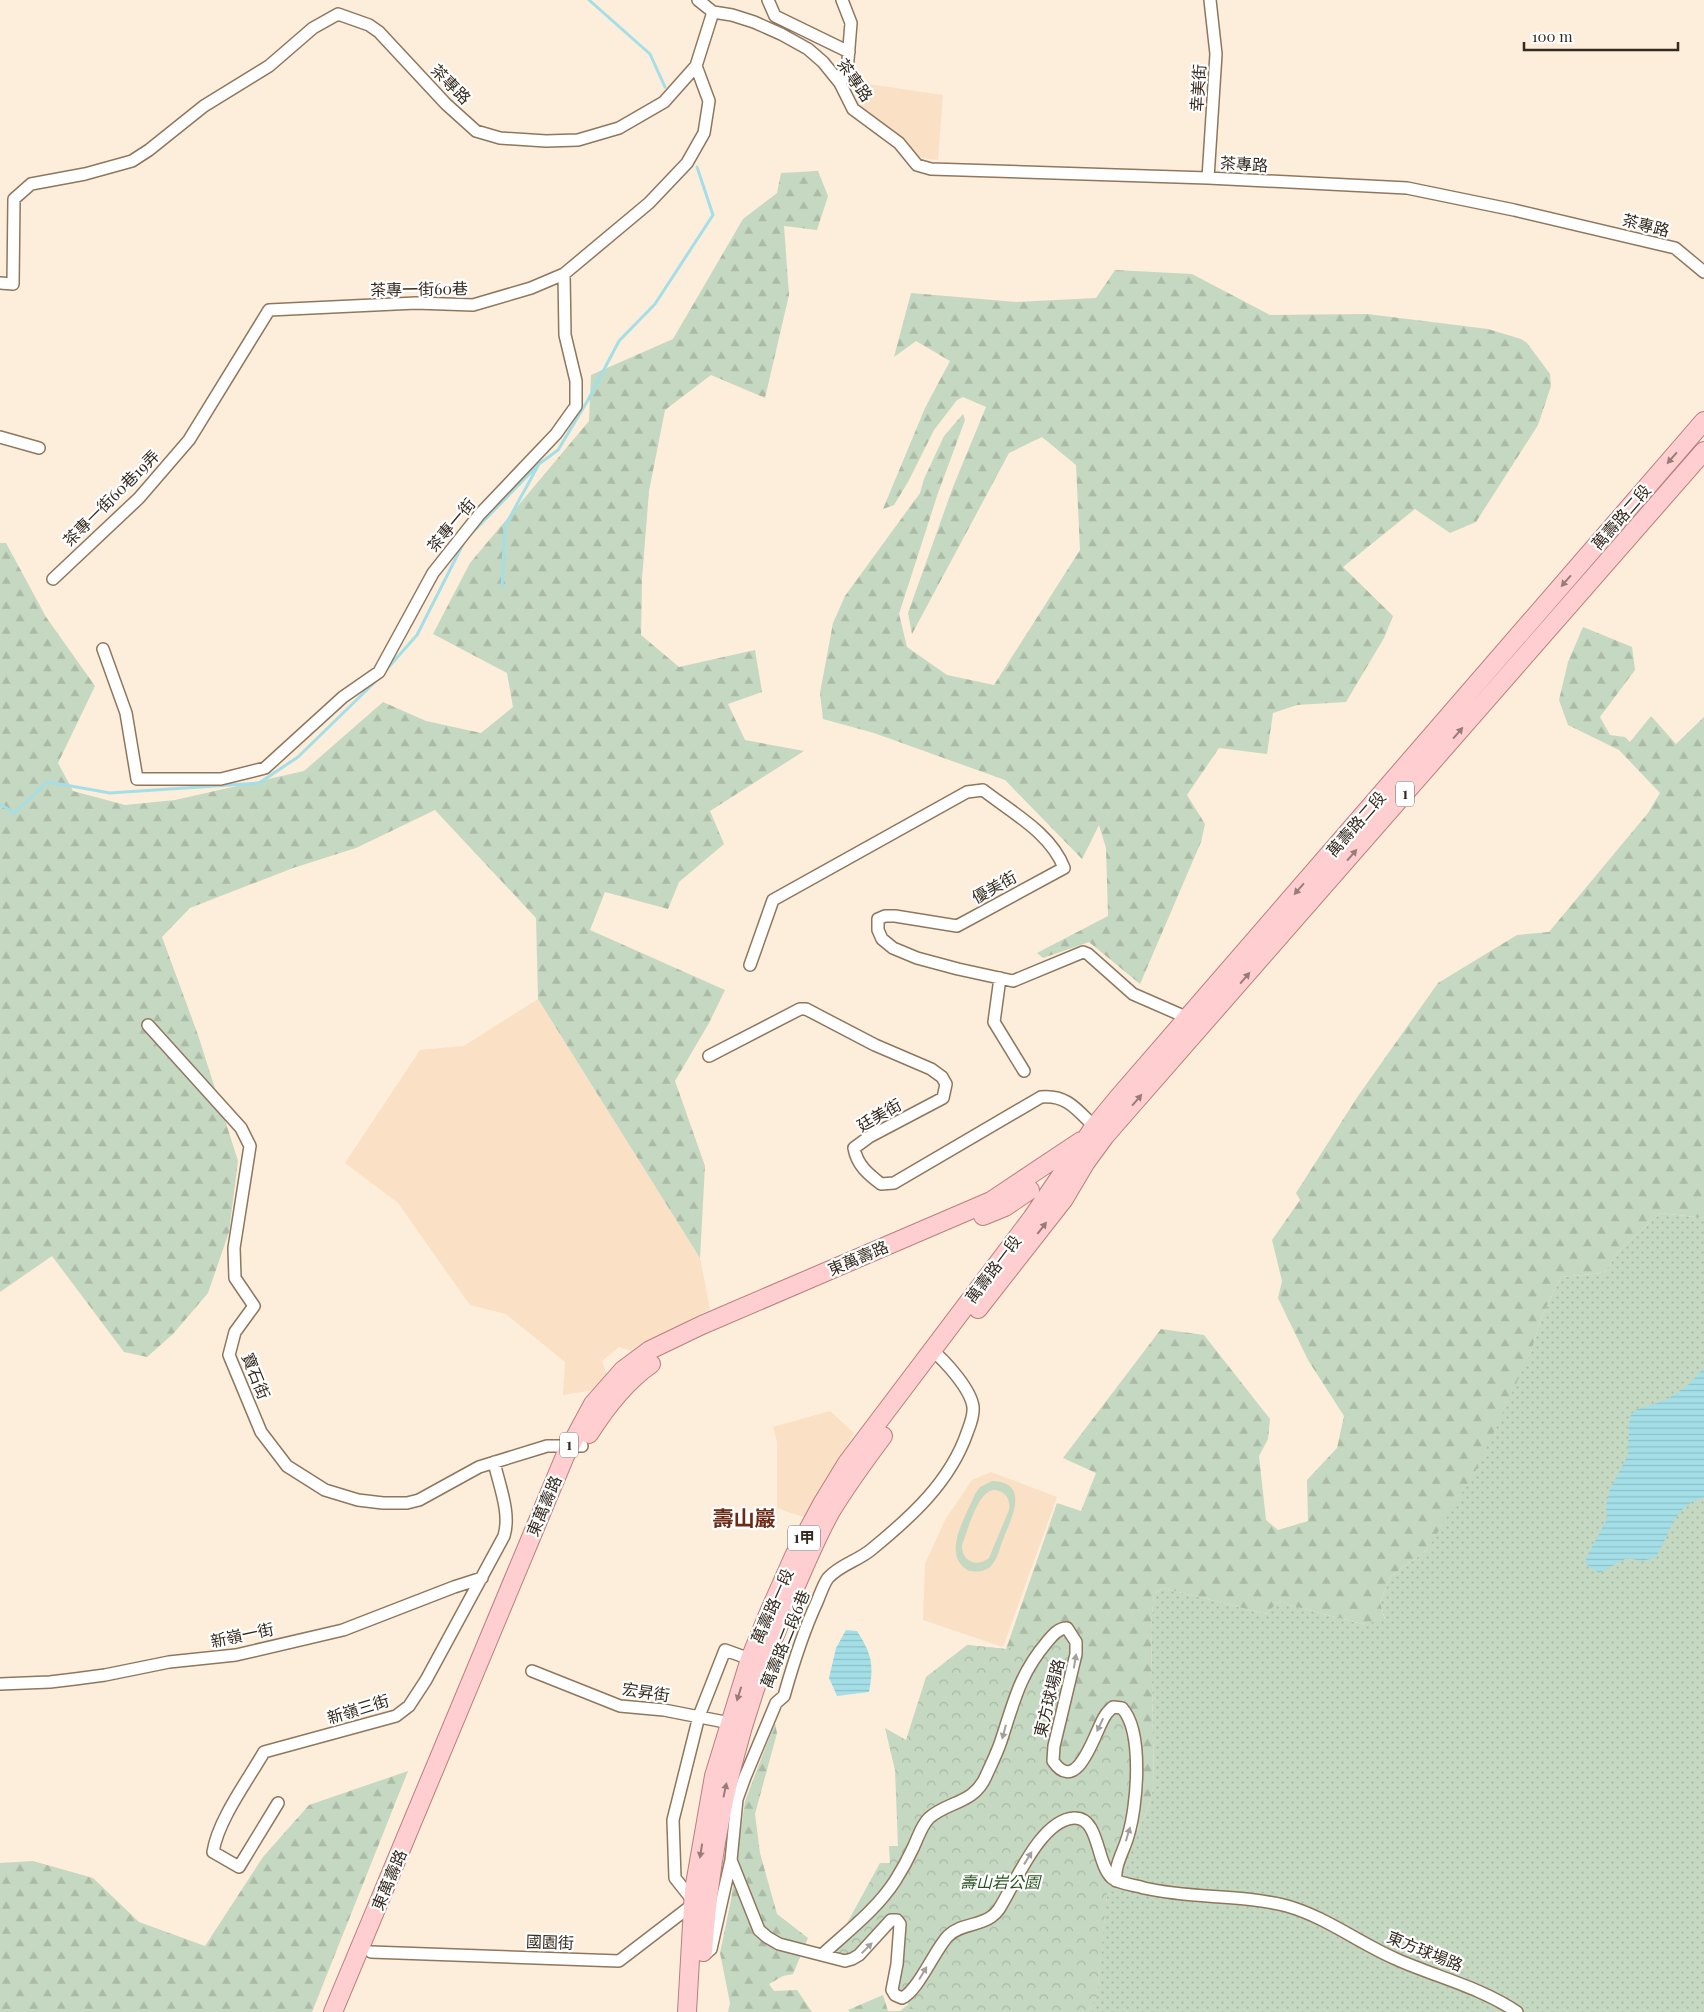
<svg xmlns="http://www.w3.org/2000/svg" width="1704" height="2012" viewBox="0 0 1704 2012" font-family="'Playfair Display','Noto Sans TC',serif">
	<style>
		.built { fill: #fae0c4 }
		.grass { fill: url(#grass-dots) }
		.forest { fill: url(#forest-firs) }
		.park { fill: url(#park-crowns) }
		.pitch { fill: #c5d8c1; fill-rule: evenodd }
		.water { fill: url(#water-rules) }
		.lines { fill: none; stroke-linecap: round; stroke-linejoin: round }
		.stream { stroke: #a4dfe8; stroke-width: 3 }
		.street-casing { stroke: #8f775d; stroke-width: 14 }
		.primary-casing { stroke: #b77f7d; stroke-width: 20 }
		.street { stroke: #fff; stroke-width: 11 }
		.primary { stroke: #feced0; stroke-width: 18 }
		.oneway { fill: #997c78 }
		.oneway2 { fill: #a49f9a }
		.labels { text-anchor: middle; stroke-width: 4.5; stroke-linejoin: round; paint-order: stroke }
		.shield { fill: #fff; stroke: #716a62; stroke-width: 1 }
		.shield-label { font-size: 15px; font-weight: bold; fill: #342a1f }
		.street-label { font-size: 16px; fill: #342a1f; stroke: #fff }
		.park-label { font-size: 16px; font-style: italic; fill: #295321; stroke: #fff }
		.district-label { font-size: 21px; font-weight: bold; fill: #6c2a14; stroke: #fff }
	</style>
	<defs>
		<pattern id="grass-dots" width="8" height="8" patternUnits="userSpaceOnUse" patternTransform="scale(1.25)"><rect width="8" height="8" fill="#c5d8c1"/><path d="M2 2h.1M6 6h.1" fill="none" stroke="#aabaa5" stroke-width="1.8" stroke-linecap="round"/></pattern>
		<pattern id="forest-firs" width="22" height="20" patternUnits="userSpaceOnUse" patternTransform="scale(1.25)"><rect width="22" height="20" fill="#c5d8c1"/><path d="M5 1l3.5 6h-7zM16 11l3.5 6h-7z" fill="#aabaa5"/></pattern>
		<pattern id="park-crowns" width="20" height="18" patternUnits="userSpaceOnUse" patternTransform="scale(1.25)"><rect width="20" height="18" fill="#c5d8c1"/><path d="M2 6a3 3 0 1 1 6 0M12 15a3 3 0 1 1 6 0" fill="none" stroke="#aabaa5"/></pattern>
		<pattern id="water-rules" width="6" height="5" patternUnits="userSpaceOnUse" patternTransform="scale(1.25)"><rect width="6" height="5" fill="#a4dfe8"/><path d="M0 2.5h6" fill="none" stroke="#8ec0c7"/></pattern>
	</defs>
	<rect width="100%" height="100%" fill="#fdeddb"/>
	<path class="built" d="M854 82 943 95 938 160 921 158 887 127 865 113 857 105Z
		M538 999 700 1258 710 1309 631 1351 619 1347 602 1361 607 1375 593 1390 563 1395 565 1362 506 1314 470 1305 398 1203 345 1163 420 1050 464 1046Z
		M830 1411 854 1433 806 1518 777 1508V1442L773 1427Z
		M991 1472 1057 1497 1003 1647 923 1620 925 1564 945 1520 972 1480Z"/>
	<path class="grass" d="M1660 1213 1704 1218V2012H1087L1097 1996 1107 1892 1148 1809 1154 1785 1151 1627 1154 1594 1163 1588 1266 1614 1278 1602 1362 1624 1385 1619 1380 1602 1391 1576 1427 1550 1531 1352 1541 1318 1561 1277 1604 1273 1618 1252Z"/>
	<path class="forest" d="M818 171 828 196 817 230 784 226 789 295 765 398 711 375 665 410 649 491 642 579 641 635 679 667 755 650 762 692 728 704 745 740 804 751 710 811 724 844 679 882 668 909 605 892 590 930 725 990 709 1023 675 1081 705 1166 700 1258 538 999 536 918 435 810 356 848 293 868 190 908 162 937 198 1035 238 1161 229 1232 208 1293 173 1334 147 1357 124 1352 52 1256 0 1292V543H6L46 617 95 686 58 763 73 791 125 805 175 800 304 771 383 702 426 721 481 733 513 707 507 673 433 634 470 563 589 421 591 375 673 339 743 219 777 193 781 173Z
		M1115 270 1192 274 1270 315 1367 314 1488 329 1521 339 1527 343 1550 374 1551 386 1538 425 1476 522 1450 533 1415 509 1343 567 1393 616 1384 638 1346 702 1297 705 1273 713 1267 754 1219 748 1187 795 1205 824 1201 842 1140 984 1089 942 1043 958 1037 953 1108 916 1106 848 1099 825 1082 859 1005 780 874 733 823 719 820 693 833 623 845 596 920 493 924 479 944 436 963 414 965 420 938 493 899 614 907 647 947 675 994 685 1080 550 1076 465 1042 437 1009 453 912 634 908 613 953 487 986 407 963 397 957 400 934 430 908 482 894 505 883 509 925 408 950 361 916 341 894 357 911 293 1016 302 1096 298Z
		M1583 627 1632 647 1635 670 1600 717 1610 735 1625 737 1630 742 1651 716 1676 744 1704 717V1218L1660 1213 1618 1252 1604 1273 1561 1277 1541 1318 1531 1352 1476 1470 1427 1550 1391 1576 1380 1602 1385 1620 1362 1624 1278 1602 1266 1614 1163 1588 1154 1594 1151 1627 1154 1785 1148 1809 1107 1892 1097 1996 1087 2012H850L848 2010 883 1995 888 2011H900L915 1999 967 1645 1006 1649 1057 1503 1081 1511 1096 1473 1063 1458 1161 1329 1204 1335 1270 1419 1268 1439 1259 1456 1266 1520 1278 1530 1308 1521 1307 1480 1337 1448 1344 1416 1308 1360 1278 1298 1282 1281 1272 1240 1300 1200 1296 1193 1358 1096 1438 983 1517 935 1549 932 1648 813 1660 793 1619 750 1568 725 1559 700 1568 662Z
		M775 1723 777 1733 755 1814 760 1853 777 1914 808 1938 793 1974 783 1976 769 1984 774 1991 797 1990 812 2012H728L730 2003 720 1953 731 1900 745 1801Z
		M408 1771 312 2012H0V1863L33 1861 93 1878 139 1922 205 1946 263 1857 309 1805Z"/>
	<path class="park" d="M1059 1629 1074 1636 1053 1761 1076 1768 1105 1716 1122 1708 1136 1769 1116 1881 1107 1892 1097 1996 1087 2012H917L902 1998H898L897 1920 859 1955 829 1956 880 1863H890L889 1846H898L895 1770 885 1728 906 1740 926 1677 967 1645 1006 1649 1051 1637Z"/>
	<path class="pitch" d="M992 1481C1030 1482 1012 1517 1004 1537 1000 1546 998 1559 991 1566 985 1572 977 1572 969 1571 940 1555 966 1517 975 1494L980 1487ZM993 1490C1005 1490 1011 1499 1009 1510L989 1558C977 1568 961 1561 962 1545 968 1530 977 1493 993 1490Z"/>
	<path class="water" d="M1704 1368V1497C1672 1507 1672 1531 1656 1557L1643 1561 1627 1558 1599 1573 1586 1564V1558L1607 1519 1606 1507 1610 1489 1628 1455 1629 1424 1631 1415 1635 1410 1666 1400 1688 1385Z
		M846 1630 857 1631C872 1654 874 1665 869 1692L837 1696 829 1678 836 1648Z"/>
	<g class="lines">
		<path class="stream" d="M589 0 650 54 665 87
			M468 537 539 464
			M502 587 505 526 539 464 558 450 588 400 619 341 655 304 713 215 697 167
			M386 670 417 635 463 544
			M0 804 14 813 48 782 110 793 259 783 298 757 378 679"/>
		<g class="street-casing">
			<path id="street" d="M698 0 713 12 732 15 754 22 781 34 808 49 823 62 840 83 853 109 899 143 917 165 931 169 1208 178 1407 188 1514 210 1675 248 1704 272
				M768 0 775 16 849 52
				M840 83 847 72 851 23 842 0
				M1208 178 1216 54 1210 0
				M0 283 13 284 14 199 31 184 85 174 132 161 149 150 204 106 269 66 313 28 338 14 369 25 379 32 446 104 476 131 500 138 546 141 578 140 619 128 664 102 696 66 713 12
				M0 437 39 448
				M53 579 139 498 189 440 269 310 416 303 473 305 531 288 564 274 649 203 687 163 704 133 709 101 696 66
				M103 649 126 713 137 779H221L265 768 343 697 379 672 433 573 479 515 556 434 576 406V381L565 335 564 274
				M750 965 773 900 967 792 983 790C1011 812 1051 833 1064 868L957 926 895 916H885L878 919V930L882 939 893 948 917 958 958 969 1013 981 1083 952 1088 954 1133 994 1188 1018
				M1000 978 994 1022 1024 1071
				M148 1025 241 1128 250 1146 234 1248 235 1278 254 1306 235 1332 229 1355 261 1432 287 1466 325 1490 358 1500 383 1503H407L419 1500 479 1467 547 1446H582
				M709 1056 800 1009H806L875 1045 931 1069 942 1077 946 1084 943 1098 869 1137 854 1148C857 1165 868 1174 881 1184L894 1183 1041 1097C1069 1094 1079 1113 1098 1130
				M532 1671 620 1706 664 1710 730 1723
				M0 1684 50 1682 75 1679 105 1675 169 1662 236 1655 343 1630 454 1587 482 1578
				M278 1803 239 1867 213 1852C218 1820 248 1780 264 1752L396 1716 409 1706 426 1680 504 1536C511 1513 499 1485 494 1462
				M731 1860 759 1930 767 1937 779 1944 845 1961 852 1959 859 1955 891 1920H897L900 1924 897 1964 892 1990 895 1995 902 1998C918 1991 934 1951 948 1936 960 1924 978 1926 991 1917 994 1915 997 1912 999 1909 1015 1884 1040 1820 1074 1818 1100 1817 1096 1864 1112 1878 1119 1884 1135 1885 1144 1888 1191 1899 1240 1894 1287 1906 1326 1917 1359 1943 1396 1959 1436 1977 1480 1987 1517 2012
				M694 1902 675 1878 673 1820 699 1716 725 1650 750 1659
				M371 1952 619 1961 696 1902
				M823 1954C848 1931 876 1910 895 1881 902 1870 908 1859 913 1848 918 1838 921 1826 929 1818 948 1801 974 1804 986 1776 991 1765 997 1753 1001 1741 1014 1702 1019 1675 1047 1642 1052 1636 1058 1628 1067 1628L1076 1642V1654L1054 1746 1053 1761C1078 1798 1096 1728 1105 1716 1107 1712 1110 1710 1113 1707L1122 1708C1144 1732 1137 1807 1128 1836 1124 1851 1114 1865 1116 1881
				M704 1955 711 1949 731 1860 737 1799 745 1777 776 1703 784 1696C793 1664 803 1632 817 1602 820 1595 823 1585 828 1578 841 1564 858 1561 872 1549 911 1517 950 1482 967 1433 970 1425 974 1416 973 1407 971 1389 945 1361 931 1349"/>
		</g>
		<g class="primary-casing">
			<path id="primary" d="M983 1216 1005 1207 1030 1190
				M978 1309 1064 1199 1086 1162 1105 1136 1704 451
				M589 1434C606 1407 625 1382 651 1364
				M703 1952C712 1822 741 1708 794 1590 806 1563 817 1536 831 1511 847 1485 865 1460 883 1436
				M333 2012 565 1456 593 1404 623 1370 650 1350 702 1325 991 1201 1081 1141
				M687 2012 694 1890 714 1776 750 1659 770 1610 794 1556 822 1504 847 1463 1032 1218 1094 1127 1117 1099 1704 421"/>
		</g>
		<use href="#street" class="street"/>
		<use href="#primary" class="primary"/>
	</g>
	<defs><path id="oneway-solid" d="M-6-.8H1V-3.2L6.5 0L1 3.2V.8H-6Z" transform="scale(1.25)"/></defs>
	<g class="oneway">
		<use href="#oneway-solid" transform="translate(1672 458) rotate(131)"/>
		<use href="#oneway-solid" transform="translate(1566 581) rotate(131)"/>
		<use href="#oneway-solid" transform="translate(1458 733) rotate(-49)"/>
		<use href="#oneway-solid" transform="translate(1352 855) rotate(-49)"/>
		<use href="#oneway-solid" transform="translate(1299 889) rotate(131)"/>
		<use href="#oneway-solid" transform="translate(1245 978) rotate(-49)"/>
		<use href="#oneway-solid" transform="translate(1137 1100) rotate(-49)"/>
		<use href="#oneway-solid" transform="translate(1042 1228) rotate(-52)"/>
		<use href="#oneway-solid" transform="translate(739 1694) rotate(107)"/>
		<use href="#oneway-solid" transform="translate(725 1790) rotate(-78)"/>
		<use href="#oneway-solid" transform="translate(701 1851) rotate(99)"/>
	</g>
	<g class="oneway2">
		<use href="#oneway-solid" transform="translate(1075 1661) rotate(-81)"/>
		<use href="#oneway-solid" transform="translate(1100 1725) rotate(115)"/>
		<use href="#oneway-solid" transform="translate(1004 1732) rotate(105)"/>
		<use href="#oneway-solid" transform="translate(1128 1834) rotate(-73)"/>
		<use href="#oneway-solid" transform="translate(1028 1858) rotate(-58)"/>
		<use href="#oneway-solid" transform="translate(867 1948) rotate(-45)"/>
		<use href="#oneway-solid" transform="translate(923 1973) rotate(-59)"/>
	</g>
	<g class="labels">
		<g class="shield">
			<rect x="1396" y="781.5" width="18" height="25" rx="4"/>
			<rect x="560" y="1432.5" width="18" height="25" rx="4"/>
			<rect x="788" y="1525.5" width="32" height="25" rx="4"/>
		</g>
		<g class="shield-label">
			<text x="1405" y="799">1</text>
			<text x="569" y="1450">1</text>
			<text x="804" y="1543">1甲</text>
		</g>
		<g class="street-label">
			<text transform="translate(855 80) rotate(55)" y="6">茶專路</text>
			<text transform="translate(451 84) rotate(45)" y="6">茶專路</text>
			<text transform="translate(1198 88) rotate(-86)" y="6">幸美街</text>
			<text transform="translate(1244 164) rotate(3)" y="6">茶專路</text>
			<text transform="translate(1646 225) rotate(14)" y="6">茶專路</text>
			<text transform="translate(419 289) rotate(-1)" y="6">茶專一街60巷</text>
			<text transform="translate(111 498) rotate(-45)" y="6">茶專一街60巷19弄</text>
			<text transform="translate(1621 517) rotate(-49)" y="6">萬壽路二段</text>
			<text transform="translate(451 525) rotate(-50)" y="6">茶專一街</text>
			<text transform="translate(1356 824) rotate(-49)" y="6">萬壽路二段</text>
			<text transform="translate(994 887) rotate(-29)" y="6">優美街</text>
			<text transform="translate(879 1115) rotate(-30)" y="6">廷美街</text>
			<text transform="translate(858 1258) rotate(-23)" y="6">東萬壽路</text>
			<text transform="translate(993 1269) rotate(-53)" y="6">萬壽路一段</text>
			<text transform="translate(256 1376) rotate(68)" y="6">寶石街</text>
			<text transform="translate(544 1506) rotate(-67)" y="6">東萬壽路</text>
			<text transform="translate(772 1606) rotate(-66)" y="6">萬壽路一段</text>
			<text transform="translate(242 1635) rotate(-12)" y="6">新嶺一街</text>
			<text transform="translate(785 1639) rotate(-68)" y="6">萬壽路二段6巷</text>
			<text transform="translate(646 1692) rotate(8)" y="6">宏昇街</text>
			<text transform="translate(1049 1698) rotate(-76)" y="6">東方球場路</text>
			<text transform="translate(358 1709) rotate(-17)" y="6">新嶺三街</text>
			<text transform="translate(389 1880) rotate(-67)" y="6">東萬壽路</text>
			<text transform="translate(550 1942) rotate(2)" y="6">國園街</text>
			<text transform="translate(1425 1951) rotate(22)" y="6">東方球場路</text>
		</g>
		<g class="park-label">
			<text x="1000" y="1888">壽山岩公園</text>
		</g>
		<g class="district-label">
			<text x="744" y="1526">壽山巖</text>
		</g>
	</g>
	<path d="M1524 42v8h154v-8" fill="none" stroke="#342a1f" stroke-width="2.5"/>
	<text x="1532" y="42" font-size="15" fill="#342a1f" stroke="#ffffff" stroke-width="4" paint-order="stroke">100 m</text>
</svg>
